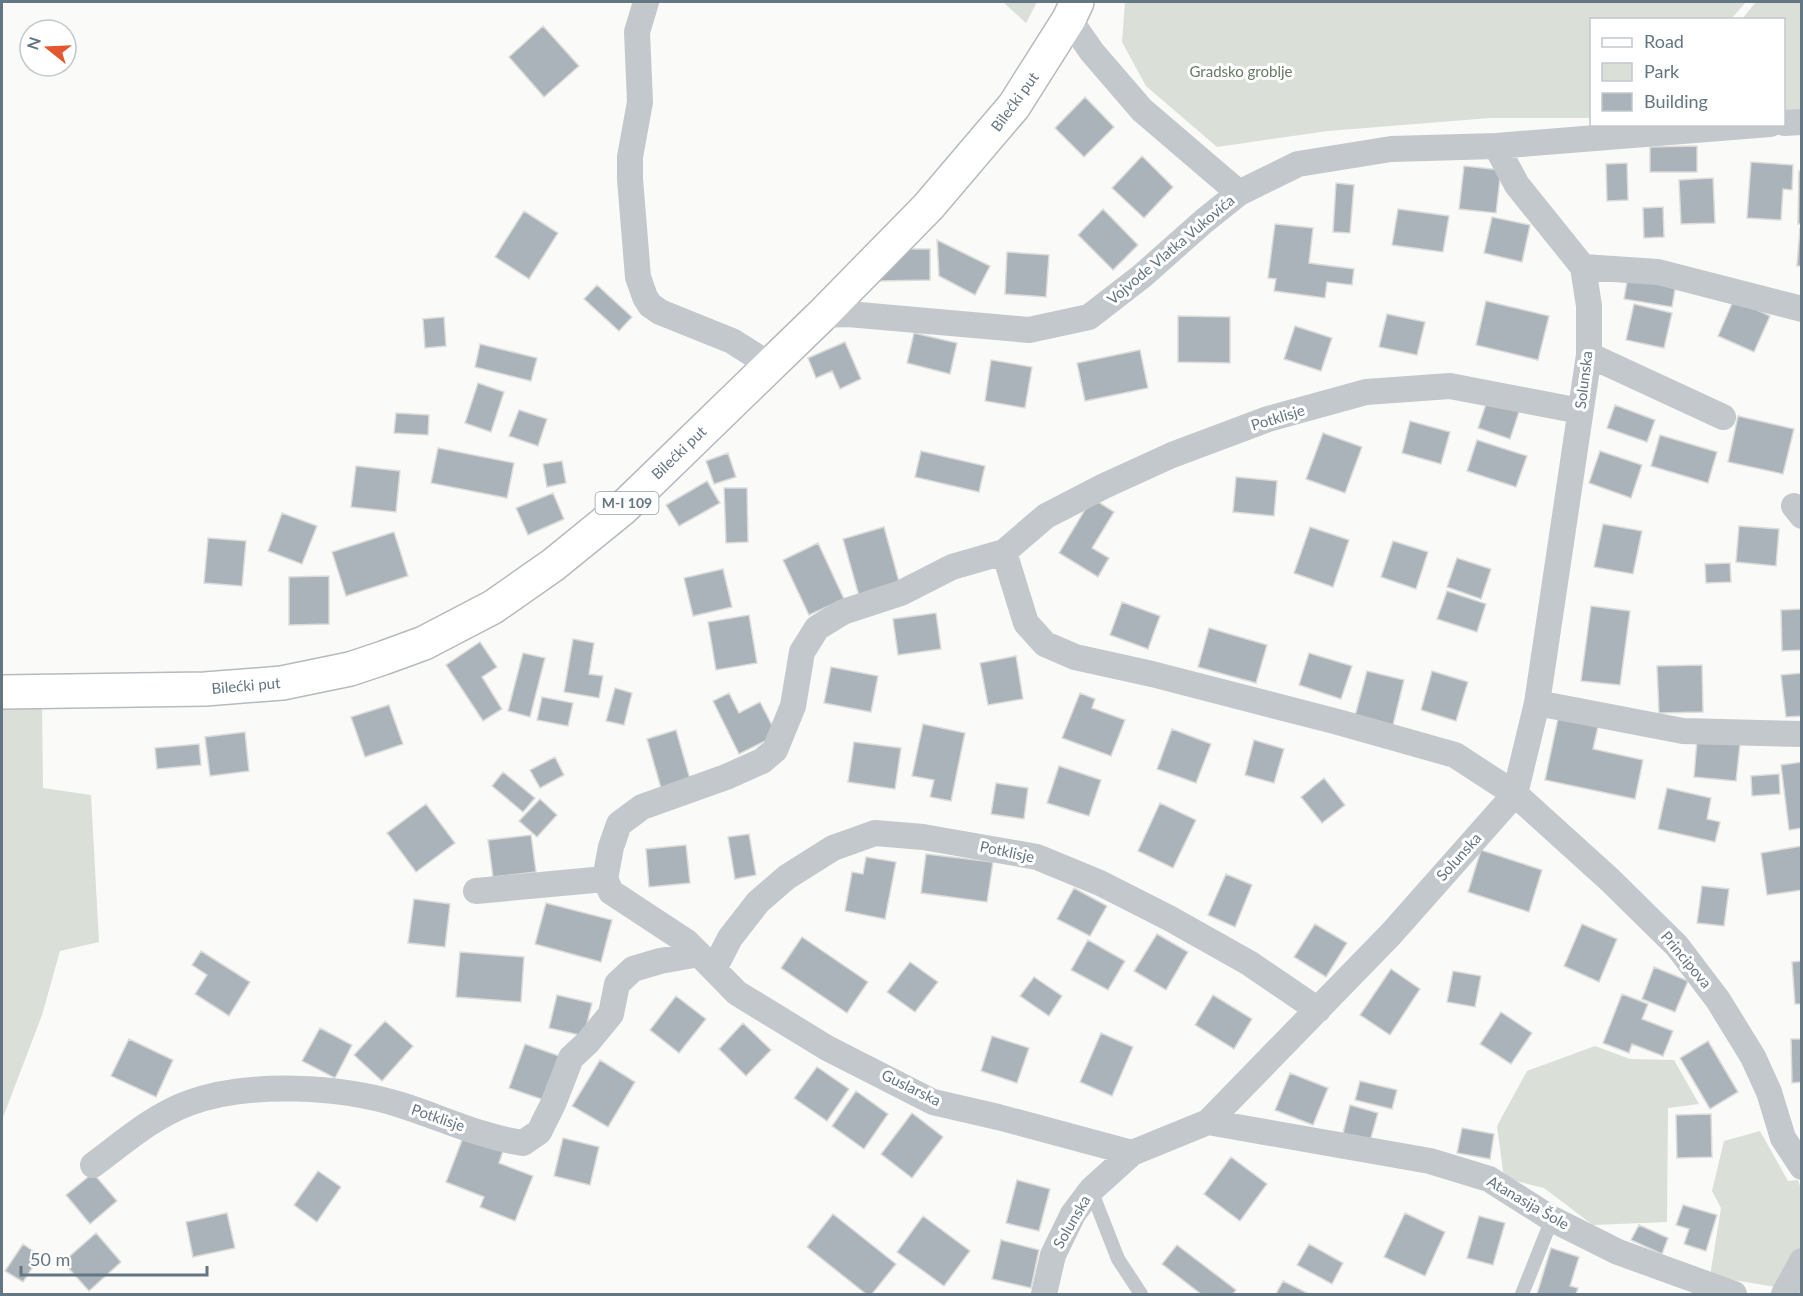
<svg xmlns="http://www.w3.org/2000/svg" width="1803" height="1296" viewBox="0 0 1803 1296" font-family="Lato,sans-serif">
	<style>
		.green { fill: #dadfd7 }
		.building { fill: #aab3b9; stroke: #dcdcda; stroke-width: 1.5 }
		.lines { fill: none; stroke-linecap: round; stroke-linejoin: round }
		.primary-casing { stroke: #b5babe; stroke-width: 36 }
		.lane { stroke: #c3c8cc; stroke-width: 14 }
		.street { stroke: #c3c8cc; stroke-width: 26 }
		.primary { stroke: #fff; stroke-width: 33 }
		.labels { text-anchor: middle; stroke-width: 6; stroke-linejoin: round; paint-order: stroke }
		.shield { fill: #fff; stroke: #939fa8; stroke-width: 1.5 }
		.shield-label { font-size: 14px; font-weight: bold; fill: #657683 }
		.park-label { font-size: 15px; fill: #687a64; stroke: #fff }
		.street-label { font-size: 15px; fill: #657683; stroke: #fff }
	</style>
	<rect width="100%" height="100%" fill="#fafaf8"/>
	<path class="green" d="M1003 2H1037L1026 23Z
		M1125 2H1746L1731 19 1592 20 1591 118H1490L1328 131 1217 147 1146 86 1122 42Z
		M1756 2H1801V115L1784 116V20H1741Z
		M2 703H42L43 788 91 795 99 942 60 951 42 1015 2 1120Z
		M1595 1046 1630 1059 1674 1060 1699 1104 1668 1108 1667 1222 1593 1225 1544 1188 1504 1178 1497 1126 1527 1071Z
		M1760 1131 1788 1181 1798 1180 1802 1192 1801 1258 1788 1289 1710 1276 1721 1208 1712 1191 1724 1141Z"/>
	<path class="building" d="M543 26 579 66 544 97 509 57Z
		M1085 97 1114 127 1084 157 1055 128Z
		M1697 146V172H1650V147Z
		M1142 156 1173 187 1144 218 1112 188Z
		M1751 162 1793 165 1792 190 1783 189 1781 220 1747 218Z
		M1627 163 1628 200 1607 201 1606 164Z
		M1464 166 1501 170 1496 213 1459 209Z
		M1799 171 1802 172V224H1798Z
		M1713 178 1715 223 1681 224 1679 180Z
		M1336 183 1354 185 1350 233 1333 232Z
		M1663 207 1664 237 1644 238 1643 208Z
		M1103 209 1138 245 1113 270 1078 235Z
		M1398 209 1449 216 1443 252 1392 245Z
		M524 211 558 233 529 279 495 257Z
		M1492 217 1530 225 1522 262 1484 253Z
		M1275 224 1313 228 1309 263 1354 269 1352 285 1327 282 1325 298 1274 291 1276 279 1268 278Z
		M1800 228H1802V266H1797Z
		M937 240 990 266 975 295 939 276Z
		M902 249H930V280L878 281Z
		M1007 252 1049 255 1046 297 1005 294Z
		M1628 276 1676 284 1672 307 1624 299Z
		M597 285 632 317 619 331 584 299Z
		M1734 299 1770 316 1754 352 1718 336Z
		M1486 301 1549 316 1538 360 1476 345Z
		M1634 304 1672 313 1664 348 1626 340Z
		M1387 314 1425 322 1417 355 1379 347Z
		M1178 316 1230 317V363L1178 362Z
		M444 317 446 346 425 348 423 319Z
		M1295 326 1332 338 1321 371 1284 359Z
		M914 333 957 343 950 374 907 363Z
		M845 342 861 379 840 389 832 371 816 378 808 358Z
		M480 344 537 358 531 381 475 367Z
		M1140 350 1148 388 1085 401 1077 363Z
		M991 360 1032 367 1025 408 985 401Z
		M478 383 504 392 491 432 465 423Z
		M1488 398 1520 409 1510 439 1478 428Z
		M1615 405 1655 420 1647 442 1607 428Z
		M519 410 547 419 538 446 509 436Z
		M396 413 429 415 428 435 394 433Z
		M1738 416 1794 429 1783 474 1728 462Z
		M1410 421 1450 432 1441 464 1402 453Z
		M1323 433 1362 447 1345 493 1306 479Z
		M1660 435 1717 452 1708 483 1651 466Z
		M1477 440 1527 456 1516 487 1467 471Z
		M438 448 514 463 507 498 431 483Z
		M921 451 985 466 979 492 915 477Z
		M1600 451 1642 465 1631 498 1589 483Z
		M728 453 736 477 714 484 706 461Z
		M562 461 566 483 547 487 543 464Z
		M356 466 400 471 396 512 351 507Z
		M1236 477 1277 481 1274 516 1233 512Z
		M707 481 720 503 679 526 666 505Z
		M724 488H747L748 542 726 543Z
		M553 493 564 519 528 535 516 508Z
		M1092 498 1114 512 1092 548 1109 558 1098 577 1059 553Z
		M282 513 317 526 302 564 268 551Z
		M1603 524 1642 531 1633 574 1594 567Z
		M1739 526 1779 529 1776 566 1736 562Z
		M884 527 900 585 859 596 843 539Z
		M1310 527 1349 540 1333 587 1294 573Z
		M394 532 408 576 346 596 332 552Z
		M208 538 246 541 242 586 204 583Z
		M1393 541 1428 552 1416 589 1381 577Z
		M818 543 844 599 809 615 783 560Z
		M1457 558 1491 569 1481 599 1447 587Z
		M1730 563 1731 582 1706 583 1705 564Z
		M723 569 732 607 693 616 684 578Z
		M329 576V624L289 625V577Z
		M1447 591 1486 604 1477 632 1437 619Z
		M1122 602 1160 616 1148 649 1110 635Z
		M1591 606 1630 611 1620 685 1581 681Z
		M1802 609V650L1782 651 1781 610Z
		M936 613 941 649 898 655 893 619Z
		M749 615 757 663 716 670 708 622Z
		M1209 628 1267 645 1256 683 1198 667Z
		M573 639 594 643 589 674 603 676 599 698 564 692Z
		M480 642 497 667 482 677 502 709 483 721 446 665Z
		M523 653 545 658 530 717 508 711Z
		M1309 653 1352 666 1341 699 1299 685Z
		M1016 656 1023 699 988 705 980 663Z
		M1702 665 1703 712 1659 713 1657 666Z
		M831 667 878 676 871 712 824 703Z
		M1367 671 1404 680 1393 725 1355 716Z
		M1432 671 1468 682 1456 721 1421 710Z
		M1802 673V716L1786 717 1781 675Z
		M615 688 632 693 624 725 606 721Z
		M729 693 739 713 760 702 777 735 739 754 713 701Z
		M1080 693 1095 699 1092 708 1125 720 1111 756 1062 738Z
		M542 697 573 703 568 726 537 720Z
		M389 705 403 744 365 757 351 717Z
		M1559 714 1599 722 1593 749 1643 760 1635 799 1545 780Z
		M923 724 965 733 951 801 930 797 934 780 912 776Z
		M1172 729 1211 744 1196 783 1157 769Z
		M676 730 690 779 661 788 647 739Z
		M245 732 249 771 210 776 205 737Z
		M1254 740 1284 749 1274 783 1245 775Z
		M1697 740 1740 744 1736 781 1694 777Z
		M854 742 901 748 895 789 848 782Z
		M199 744 201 765 157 769 155 748Z
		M555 757 564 775 540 788 530 770Z
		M1802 762V828L1789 830 1781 765Z
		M1059 766 1101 780 1089 816 1047 803Z
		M503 772 535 798 523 812 492 786Z
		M1779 774 1780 794 1752 796 1751 776Z
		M1324 778 1345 805 1322 823 1301 797Z
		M996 783 1028 788 1024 819 991 814Z
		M1667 788 1711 798 1707 819 1720 822 1715 842 1658 829Z
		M540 799 557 815 537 837 519 821Z
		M1160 803 1196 820 1173 868 1138 851Z
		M426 804 455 843 416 872 387 833Z
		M749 834 756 875 735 879 728 837Z
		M531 835 536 872 493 877 488 840Z
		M686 845 690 883 649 887 646 849Z
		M1802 846V890L1767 895 1761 853Z
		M1481 850 1542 870 1529 912 1468 892Z
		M926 854 993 862 987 902 921 893Z
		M866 857 896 862 885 919 845 911 852 872 863 874Z
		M1226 874 1252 885 1235 927 1208 915Z
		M1702 886 1729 889 1724 926 1697 923Z
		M1074 888 1107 906 1090 936 1057 919Z
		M414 899 450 904 445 947 408 943Z
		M546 903 612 920 601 962 535 944Z
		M1315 924 1347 943 1326 977 1294 957Z
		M1582 924 1617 939 1599 982 1564 966Z
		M1157 934 1188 952 1166 990 1134 971Z
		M802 937 868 982 847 1013 781 968Z
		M1088 940 1125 961 1108 990 1071 970Z
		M201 951 250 982 229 1016 195 994 207 975 192 965Z
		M460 952 524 957 521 1002 456 997Z
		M1802 961V1004H1795L1792 962Z
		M910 962 938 982 915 1012 887 992Z
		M1654 967 1688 981 1675 1012 1642 999Z
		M1391 969 1420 989 1390 1035 1360 1015Z
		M1453 971 1481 976 1475 1007 1447 1002Z
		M1034 977 1062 996 1049 1016 1020 996Z
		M1622 994 1648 1004 1642 1019 1673 1031 1663 1056 1632 1044 1629 1053 1603 1043Z
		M557 995 592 1003 584 1036 549 1028Z
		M1213 995 1252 1019 1234 1049 1195 1025Z
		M676 996 706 1019 679 1053 650 1030Z
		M1501 1012 1532 1033 1511 1064 1480 1044Z
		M385 1021 413 1046 382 1081 354 1055Z
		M743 1023 771 1050 746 1076 719 1049Z
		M320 1028 352 1045 335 1078 302 1061Z
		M1101 1033 1133 1047 1112 1096 1080 1082Z
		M992 1036 1029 1048 1017 1083 981 1071Z
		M129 1039 173 1060 156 1097 111 1076Z
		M1791 1039H1802V1082L1792 1083Z
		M1708 1041 1738 1092 1710 1109 1680 1058Z
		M525 1044 562 1057 547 1101 509 1088Z
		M600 1060 635 1082 608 1127 572 1106Z
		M817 1067 849 1089 827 1121 794 1098Z
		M1290 1073 1328 1088 1313 1125 1275 1110Z
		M1360 1081 1397 1090 1392 1109 1355 1100Z
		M856 1091 888 1114 864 1149 832 1126Z
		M1350 1105 1378 1113 1370 1141 1343 1133Z
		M912 1113 943 1137 912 1178 881 1154Z
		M1711 1114 1712 1157 1677 1158 1676 1115Z
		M1462 1128 1494 1134 1490 1159 1457 1153Z
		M464 1135 503 1151 499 1163 533 1176 515 1221 480 1207 484 1197 446 1182Z
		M563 1138 599 1147 590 1185 554 1176Z
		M1231 1157 1267 1184 1240 1221 1204 1194Z
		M318 1171 341 1187 317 1222 294 1205Z
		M93 1173 117 1201 90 1224 66 1195Z
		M1017 1180 1050 1189 1039 1231 1006 1223Z
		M1683 1205 1717 1215 1706 1251 1684 1244 1689 1229 1676 1225Z
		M227 1213 235 1248 193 1257 186 1222Z
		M1405 1213 1445 1232 1425 1276 1384 1257Z
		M833 1214 896 1264 872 1294H866L807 1247Z
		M923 1216 970 1251 944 1286 897 1252Z
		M1479 1216 1505 1223 1493 1265 1467 1258Z
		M1639 1225 1668 1238 1662 1254 1631 1240Z
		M96 1233 121 1262 89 1291 63 1262Z
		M1001 1240 1039 1250 1031 1288 992 1279Z
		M23 1244 40 1256 23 1282 5 1271Z
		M1309 1244 1343 1263 1332 1284 1297 1265Z
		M1177 1245 1236 1290 1233 1294H1201L1162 1264Z
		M1551 1248 1579 1257 1570 1286 1578 1288 1576 1294H1537Z
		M1283 1281 1309 1294H1276Z"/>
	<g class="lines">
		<g class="primary-casing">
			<path id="primary" d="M2 692 205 689 282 683 350 669 383 658 424 643 493 607 553 565 622 509 822 315 928 207 1014 106 1069 19 1077 2"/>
		</g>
		<path class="lane" d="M1091 1190 1118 1259 1141 1294
			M1522 1294 1552 1219"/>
		<path class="street" d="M646 2 637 32 640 102 630 157V179L638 277 645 297 650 305 660 312 732 341 770 365
			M1069 19 1092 52 1142 110 1239 193
			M1784 123 1802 122
			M1496 146 1517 185 1583 267 1658 272 1802 309
			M822 315 848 314 1029 330 1089 317 1142 276 1204 221 1239 193 1298 164 1391 149 1496 146 1770 124
			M1589 355 1723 417
			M1794 506 1802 516
			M1004 552 1026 623 1045 644 1075 657 1152 674 1338 722 1455 755 1515 794 1610 880 1677 946 1718 1000 1753 1057 1769 1092 1783 1138 1802 1167
			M1537 703 1683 731 1802 734
			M605 879 611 847 619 824 642 807 726 777 762 761 775 750 793 706 802 652 817 628 843 612 901 593 952 567 1004 552 1046 516 1104 486 1172 455 1268 419 1366 392 1450 386 1580 411
			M605 879 611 892 687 942 737 993 827 1048 933 1102 998 1117 1132 1153
			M476 891 605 879
			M714 969 730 938 758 902 787 877 833 848 875 833 923 837 1037 857 1100 883 1169 918 1249 963 1318 1010
			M1208 1122 1430 1161 1489 1179 1552 1219 1618 1252 1734 1294
			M93 1165C123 1143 153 1116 189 1103 249 1081 341 1086 401 1105 442 1118 481 1137 523 1143L539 1132 553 1104 571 1058 588 1042 611 1014 617 984 633 969 660 961 699 954
			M1044 1294 1053 1255 1073 1214 1091 1190 1132 1153 1208 1122 1391 934 1515 794 1537 703 1589 355V306L1583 267
			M1784 1294 1802 1261"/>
		<use href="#primary" class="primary"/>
	</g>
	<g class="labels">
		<rect class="shield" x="595.5" y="492" width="63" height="22" rx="4.5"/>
		<g class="shield-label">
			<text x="627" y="508">M-I 109</text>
		</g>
		<g class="park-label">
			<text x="1241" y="77">Gradsko groblje</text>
		</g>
		<g class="street-label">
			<text transform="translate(1015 102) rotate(-54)" y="5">Bilećki put</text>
			<text transform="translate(1171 250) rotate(-40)" y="5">Vojvode Vlatka Vukovića</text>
			<text transform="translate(1584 380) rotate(-83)" y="5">Solunska</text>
			<text transform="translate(1278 418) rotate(-17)" y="5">Potklisje</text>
			<text transform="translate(679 453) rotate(-44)" y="5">Bilećki put</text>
			<text transform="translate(246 686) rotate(-5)" y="5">Bilećki put</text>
			<text transform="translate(1007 852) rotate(12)" y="5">Potklisje</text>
			<text transform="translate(1459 857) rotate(-48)" y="5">Solunska</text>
			<text transform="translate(1686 960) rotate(50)" y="5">Principova</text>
			<text transform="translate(911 1088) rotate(26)" y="5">Guslarska</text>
			<text transform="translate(438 1118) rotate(19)" y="5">Potklisje</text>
			<text transform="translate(1528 1203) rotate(30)" y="5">Atanasija Šole</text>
			<text transform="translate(1072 1222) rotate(-60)" y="5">Solunska</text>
		</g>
	</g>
	<rect width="1803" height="1296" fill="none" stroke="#657683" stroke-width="6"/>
	<rect x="1590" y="18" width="195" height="108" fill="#ffffff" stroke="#c1c8cd" stroke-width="1.5"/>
	<rect x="1602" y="38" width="30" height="9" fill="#ffffff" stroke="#c1c8cd" stroke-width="1.5"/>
	<text x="1644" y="48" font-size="18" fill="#657683">Road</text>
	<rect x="1602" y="63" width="30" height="18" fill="#dadfd7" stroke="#c1c8cd" stroke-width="1.5"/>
	<text x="1644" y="78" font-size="18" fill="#657683">Park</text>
	<rect x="1602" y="93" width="30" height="18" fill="#aab3b9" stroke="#c1c8cd" stroke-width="1.5"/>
	<text x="1644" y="108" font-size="18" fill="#657683">Building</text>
	<g transform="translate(48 48) rotate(288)"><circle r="28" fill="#ffffff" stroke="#c1c8cd" stroke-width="1.5"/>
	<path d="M0-4.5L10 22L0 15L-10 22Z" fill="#e4572e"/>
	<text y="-9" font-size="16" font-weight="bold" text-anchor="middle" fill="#657683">N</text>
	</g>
	<path d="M21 1266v9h186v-9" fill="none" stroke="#657683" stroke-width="3"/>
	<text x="30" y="1266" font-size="18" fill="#657683" stroke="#ffffff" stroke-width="4.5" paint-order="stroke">50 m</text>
</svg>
